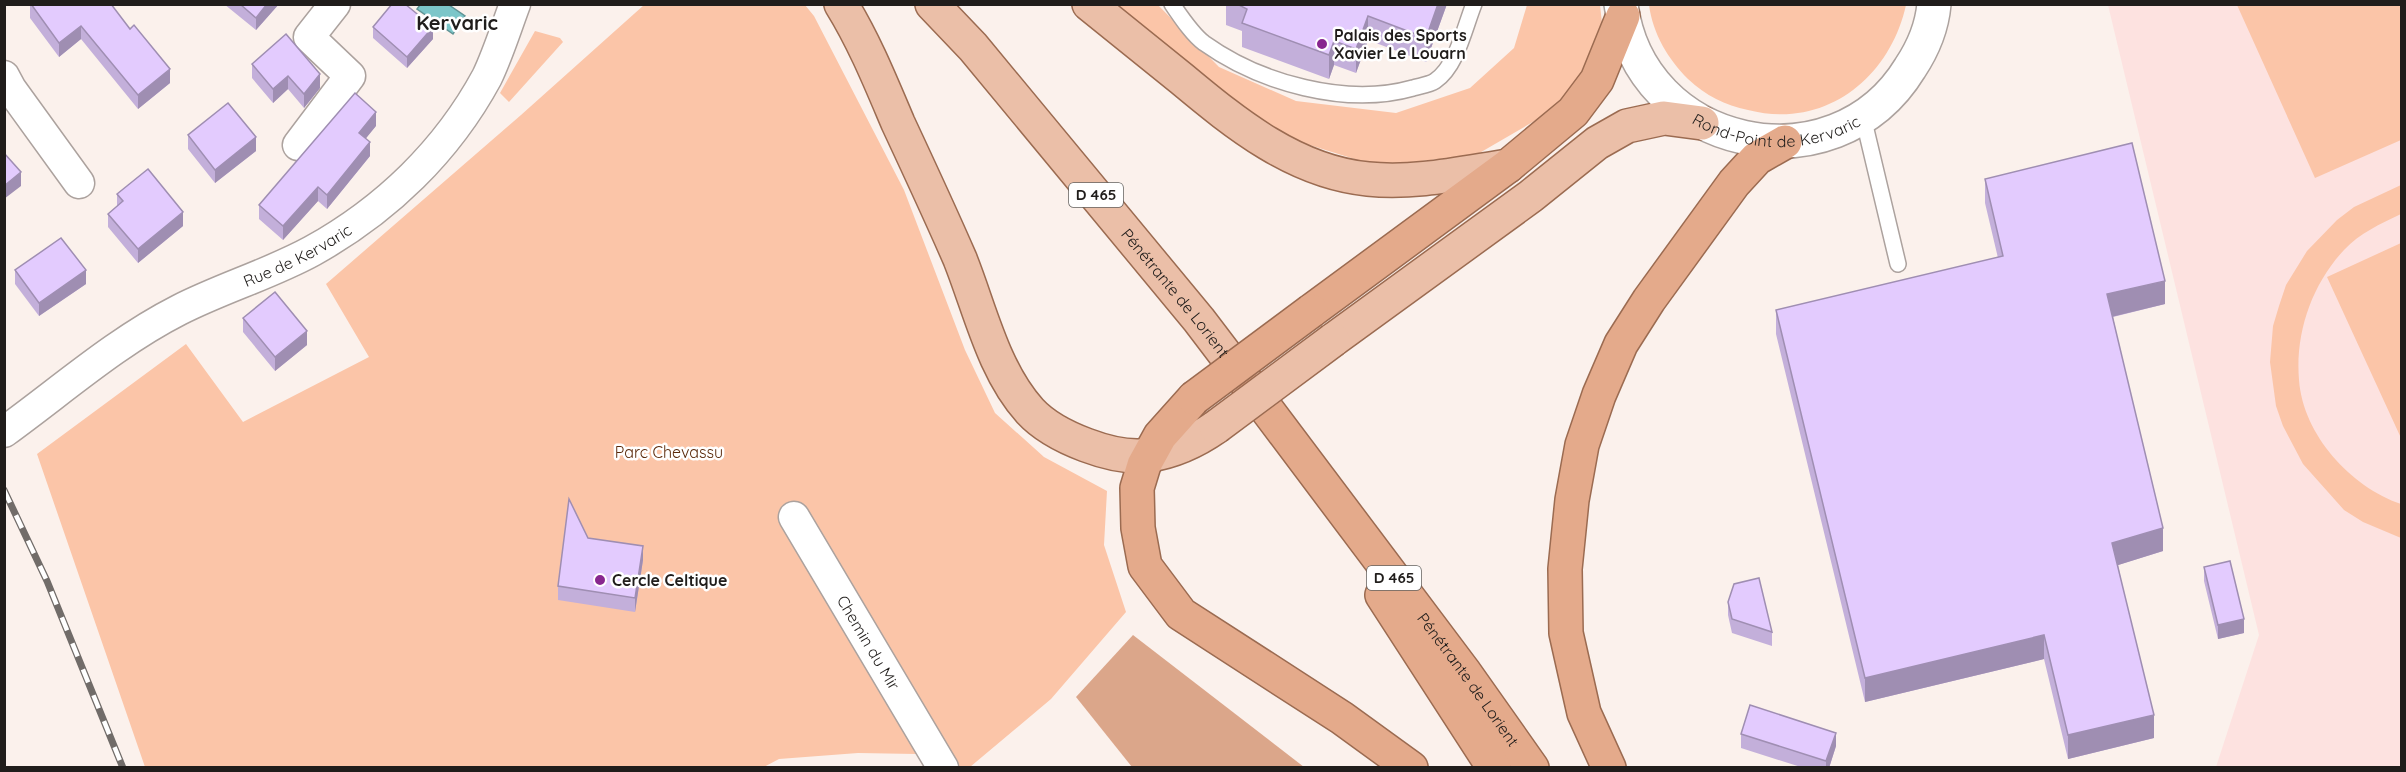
<svg xmlns="http://www.w3.org/2000/svg" width="2406" height="772" viewBox="0 0 2406 772" font-family="Quicksand,sans-serif">
	<style>
		.education { fill: #fde2e0 }
		.green { fill: #fbc5a8 }
		.forest { fill: #dba68a }
		.water { fill: #7cc6c9; stroke: #609395; stroke-width: 1.5 }
		.lines { fill: none; stroke-linecap: round; stroke-linejoin: round }
		.service-casing { stroke: #aca29e; stroke-width: 18 }
		.minor-casing { stroke: #aca29e; stroke-width: 33 }
		.secondary-casing { stroke: #aca29e; stroke-width: 36 }
		.primary-casing { stroke: #9b6b51; stroke-width: 36 }
		.trunk-casing { stroke: #9b6b51; stroke-width: 36 }
		.service { stroke: #fff; stroke-width: 15 }
		.minor { stroke: #fff; stroke-width: 30 }
		.secondary { stroke: #fff; stroke-width: 33 }
		.primary { stroke: #ebbfa8; stroke-width: 33 }
		.trunk { stroke: #e4aa8b; stroke-width: 33 }
		.rail-casing { stroke: #716c69; stroke-width: 7 }
		.rail { stroke: #fff; stroke-width: 4.5; stroke-dasharray: 14; stroke-linecap: butt }
		.primary-bridge-casing { stroke: #9b6b51; stroke-width: 36; stroke-linecap: butt }
		.trunk-bridge-casing { stroke: #9b6b51; stroke-width: 36; stroke-linecap: butt }
		.primary-bridge { stroke: #ebbfa8; stroke-width: 33 }
		.trunk-bridge { stroke: #e4aa8b; stroke-width: 33 }
		.wall { fill: #c3afda }
		.shaded-wall { fill: #9f8eb2 }
		.building { fill: #e3cbfe; stroke: #9f8eb2; stroke-width: 1.5 }
		.poi-dot { fill: #88268f; stroke: #fff; stroke-width: 2 }
		.labels { text-anchor: middle; stroke-width: 5; stroke-linejoin: round; paint-order: stroke }
		.shield { fill: #fff; stroke: #63615f; stroke-width: 1.5 }
		.shield-label { font-size: 15px; font-weight: bold; fill: #201d1b }
		.poi-label { font-size: 16px; font-weight: bold; fill: #201d1b; stroke: #fff; text-anchor: start }
		.street-label { font-size: 16px; fill: #201d1b; stroke: #fff }
		.park-label { font-size: 16px; fill: #5a290a; stroke: #fff }
		.quarter-label { font-size: 20px; font-weight: bold; fill: #201d1b; stroke: #fff }
	</style>
	<rect width="100%" height="100%" fill="#fbf1ec"/>
	<path class="education" d="M2108 5H2401V767H2216L2259 635Z"/>
	<path class="green" d="M644 5H805L814 16 904 190 965 350 995 413 1044 457 1107 491 1104 545 1126 612 1051 699 970 767H945L916 754 858 753 779 759 762 768 145 767 37 454 186 344 243 422 369 357 326 284 521 115Z
		M1113 5H1158L1219 67 1296 101 1396 113 1470 88 1514 48 1527 5H1600L1602 23 1595 64 1562 105 1476 155 1377 166 1287 138 1197 73Z
		M1649 5V4L1906 5C1890 78 1825 130 1748 110 1725 105 1706 96 1688 79 1668 59 1653 34 1649 5Z
		M2237 5H2401V140L2315 178Z
		M535 31 560 38 563 42 509 102 500 93Z
		M2401 185V214C2380 224 2360 233 2344 250 2312 284 2295 333 2299 380 2303 435 2351 487 2401 504V538L2363 522 2344 510 2303 464 2283 426 2276 406 2270 362 2273 326 2279 306 2286 285 2307 251 2337 220 2354 207Z
		M2401 243V438L2327 277Z"/>
	<path class="forest" d="M1133 635 1304 767H1132L1076 697Z"/>
	<path class="water" d="M420 5H449L465 16 453 34 417 9Z"/>
	<g class="lines">
		<g class="service-casing">
			<path id="service" d="M1172 4C1181 17 1192 34 1204 43 1260 83 1346 107 1413 88 1419 86 1429 85 1435 81 1457 66 1464 29 1474 4
				M1863 117 1898 264"/>
		</g>
		<g class="minor-casing">
			<g id="minor">
				<path d="M4 76 11 89 79 183"/>
				<path d="M298 145 350 76 309 37 335 4"/>
				<path id="s1" d="M4 432C62 390 116 342 179 310 222 288 270 274 312 251 386 210 447 151 487 77 498 54 506 28 515 4"/>
				<path id="s2" d="M794 517 943 768"/>
			</g>
		</g>
		<g class="secondary-casing">
			<g id="secondary">
				<path id="s3" d="M1621 4C1639 150 1834 192 1910 68 1922 50 1932 27 1934 4"/>
			</g>
		</g>
		<g class="primary-casing">
			<g id="primary">
				<path d="M841 4C864 41 881 83 898 123 919 168 940 213 960 259 980 309 993 370 1030 411 1054 437 1115 461 1150 455 1175 451 1196 441 1216 427"/>
				<path id="s4" d="M932 4 973 47 1199 320 1253 391"/>
				<path d="M1089 4C1120 29 1151 54 1182 79 1236 124 1295 172 1368 179 1414 184 1462 173 1508 166"/>
				<path d="M1333 340 1531 196 1597 143 1627 126 1664 118 1702 123"/>
			</g>
		</g>
		<g class="trunk-casing">
			<g id="trunk">
				<path d="M1311 311 1508 166 1573 112 1597 80 1623 16"/>
				<path id="s5" d="M1253 391 1465 673 1532 768"/>
				<path d="M1194 398 1160 436 1144 465 1137 488 1138 528 1145 566 1181 614 1342 718 1411 768"/>
				<path d="M1382 595 1494 768"/>
				<path d="M1609 768 1584 713 1566 633 1565 569 1572 500 1582 445 1599 395 1621 344 1649 300 1734 183 1757 158 1785 142"/>
			</g>
		</g>
		<use href="#service" class="service"/>
		<use href="#minor" class="minor"/>
		<use href="#secondary" class="secondary"/>
		<use href="#primary" class="primary"/>
		<use href="#trunk" class="trunk"/>
		<g class="rail-casing">
			<path id="rail" d="M4 490 47 581 123 768"/>
		</g>
		<use href="#rail" class="rail"/>
		<g class="primary-bridge-casing">
			<path id="primary-bridge" d="M1216 427 1333 340"/>
		</g>
		<g class="trunk-bridge-casing">
			<path id="trunk-bridge" d="M1194 398 1311 311"/>
		</g>
		<use href="#primary-bridge" class="primary-bridge"/>
		<use href="#trunk-bridge" class="trunk-bridge"/>
	</g>
	<path class="wall" d="M30 4H111L170 83 138 109 81 39 59 57 30 18Z
		M224 4H279L256 30Z
		M1226 4H1447L1426 62 1368 40 1356 73 1334 65 1329 79 1242 47V31L1226 25Z
		M373 27 433 39 407 68 373 38Z
		M252 64 320 74V88L304 108 288 89 273 103 252 78Z
		M376 126 365 138 370 156 327 209 318 201 283 240 259 219V205Z
		M188 135 256 151 215 183 188 149Z
		M1985 179 2165 304 2113 317 2163 551 2118 565 2154 738 2068 759 2044 659 1865 702 1776 334V310L1998 258 1985 203Z
		M117 194 183 226 138 263 108 227V214L117 206Z
		M15 270 86 284 39 316 15 284Z
		M243 318 307 345 275 371 243 332Z
		M588 538 643 560 635 612 558 600V586Z
		M2204 567 2244 633 2218 639 2204 581Z
		M1728 602 1772 632V646L1732 633 1728 615Z
		M1741 734 1836 746 1829 768H1804L1741 748Z"/>
	<path class="shaded-wall" d="M267 4H279L256 30V18Z
		M1438 4H1447L1426 62V38Z
		M1368 16V40L1356 73V49Z
		M81 26V39L59 57V43Z
		M433 27V39L407 68V57Z
		M1334 41V65L1329 79V55Z
		M170 69V83L138 109V95Z
		M320 74V88L304 108V94Z
		M288 76V89L273 103V89Z
		M376 112V126L359 147V133Z
		M256 137V151L215 183V170Z
		M370 142V156L327 209V195Z
		M21 172V186L4 199V186Z
		M318 187V201L283 240V226Z
		M183 212V226L138 263V249Z
		M86 270V284L39 316V303Z
		M2165 281V304L2107 318V294Z
		M307 331V345L275 371V357Z
		M2163 528V551L2112 567V543Z
		M643 546V560L635 612V598Z
		M2244 619V633L2218 639V625Z
		M2044 635V659L1865 702V678Z
		M2154 715V738L2068 759V735Z
		M1836 733V746L1829 768H1826V761Z"/>
	<path class="building" d="M31 4H111L130 29 134 25 170 69 138 95 81 26 59 43Z
		M240 4H267L256 18Z
		M392 4H405L433 27 407 57 373 27Z
		M1237 4H1438L1426 38 1368 16 1356 49 1334 41 1329 55 1242 23 1247 9Z
		M286 34 320 74 304 94 288 76 273 89 252 64Z
		M355 93 376 112 359 133 370 142 327 195 318 187 283 226 259 205Z
		M228 103 256 137 215 170 188 135Z
		M2132 143 2165 281 2107 294 2163 528 2112 543 2154 715 2068 735 2044 635 1865 678 1776 310 2003 256 1985 179Z
		M4 153 21 172 4 186Z
		M148 169 183 212 138 249 108 214 123 201 117 194Z
		M61 238 86 270 39 303 15 270Z
		M275 292 307 331 275 357 243 318Z
		M569 499 588 538 643 546 635 598 558 586Z
		M2230 561 2244 619 2218 625 2204 567Z
		M1759 578 1772 632 1732 619 1728 602 1734 584Z
		M1750 705 1836 733 1826 761 1741 734Z"/>
	<g class="poi-dot">
		<circle cx="1322" cy="44" r="6"/>
		<circle cx="600" cy="580" r="6"/>
	</g>
	<g class="labels">
		<g class="shield">
			<rect x="1069" y="183" width="54" height="24" rx="4.5"/>
			<rect x="1367" y="566" width="54" height="24" rx="4.5"/>
		</g>
		<g class="shield-label">
			<text x="1096" y="200">D 465</text>
			<text x="1394" y="583">D 465</text>
		</g>
		<g class="poi-label">
			<text x="1334" y="41">Palais des Sports<tspan x="1334" dy="18">Xavier Le Louarn</tspan></text>
			<text x="612" y="586">Cercle Celtique</text>
		</g>
		<g class="street-label">
			<text dy="6" stroke="none"><textPath href="#s3" startOffset="226">Rond-Point de Kervaric</textPath></text>
			<text dy="6" stroke="none"><textPath href="#s1" startOffset="344">Rue de Kervaric</textPath></text>
			<text dy="6" stroke="none"><textPath href="#s4" startOffset="378">Pénétrante de Lorient</textPath></text>
			<text dy="6" stroke="none"><textPath href="#s2" startOffset="146">Chemin du Mir</textPath></text>
			<text dy="6" stroke="none"><textPath href="#s5" startOffset="360">Pénétrante de Lorient</textPath></text>
		</g>
		<g class="park-label">
			<text x="669" y="458">Parc Chevassu</text>
		</g>
		<g class="quarter-label">
			<text x="457" y="30">Kervaric</text>
		</g>
	</g>
	<rect width="2406" height="772" fill="none" stroke="#201d1b" stroke-width="12"/>
</svg>
